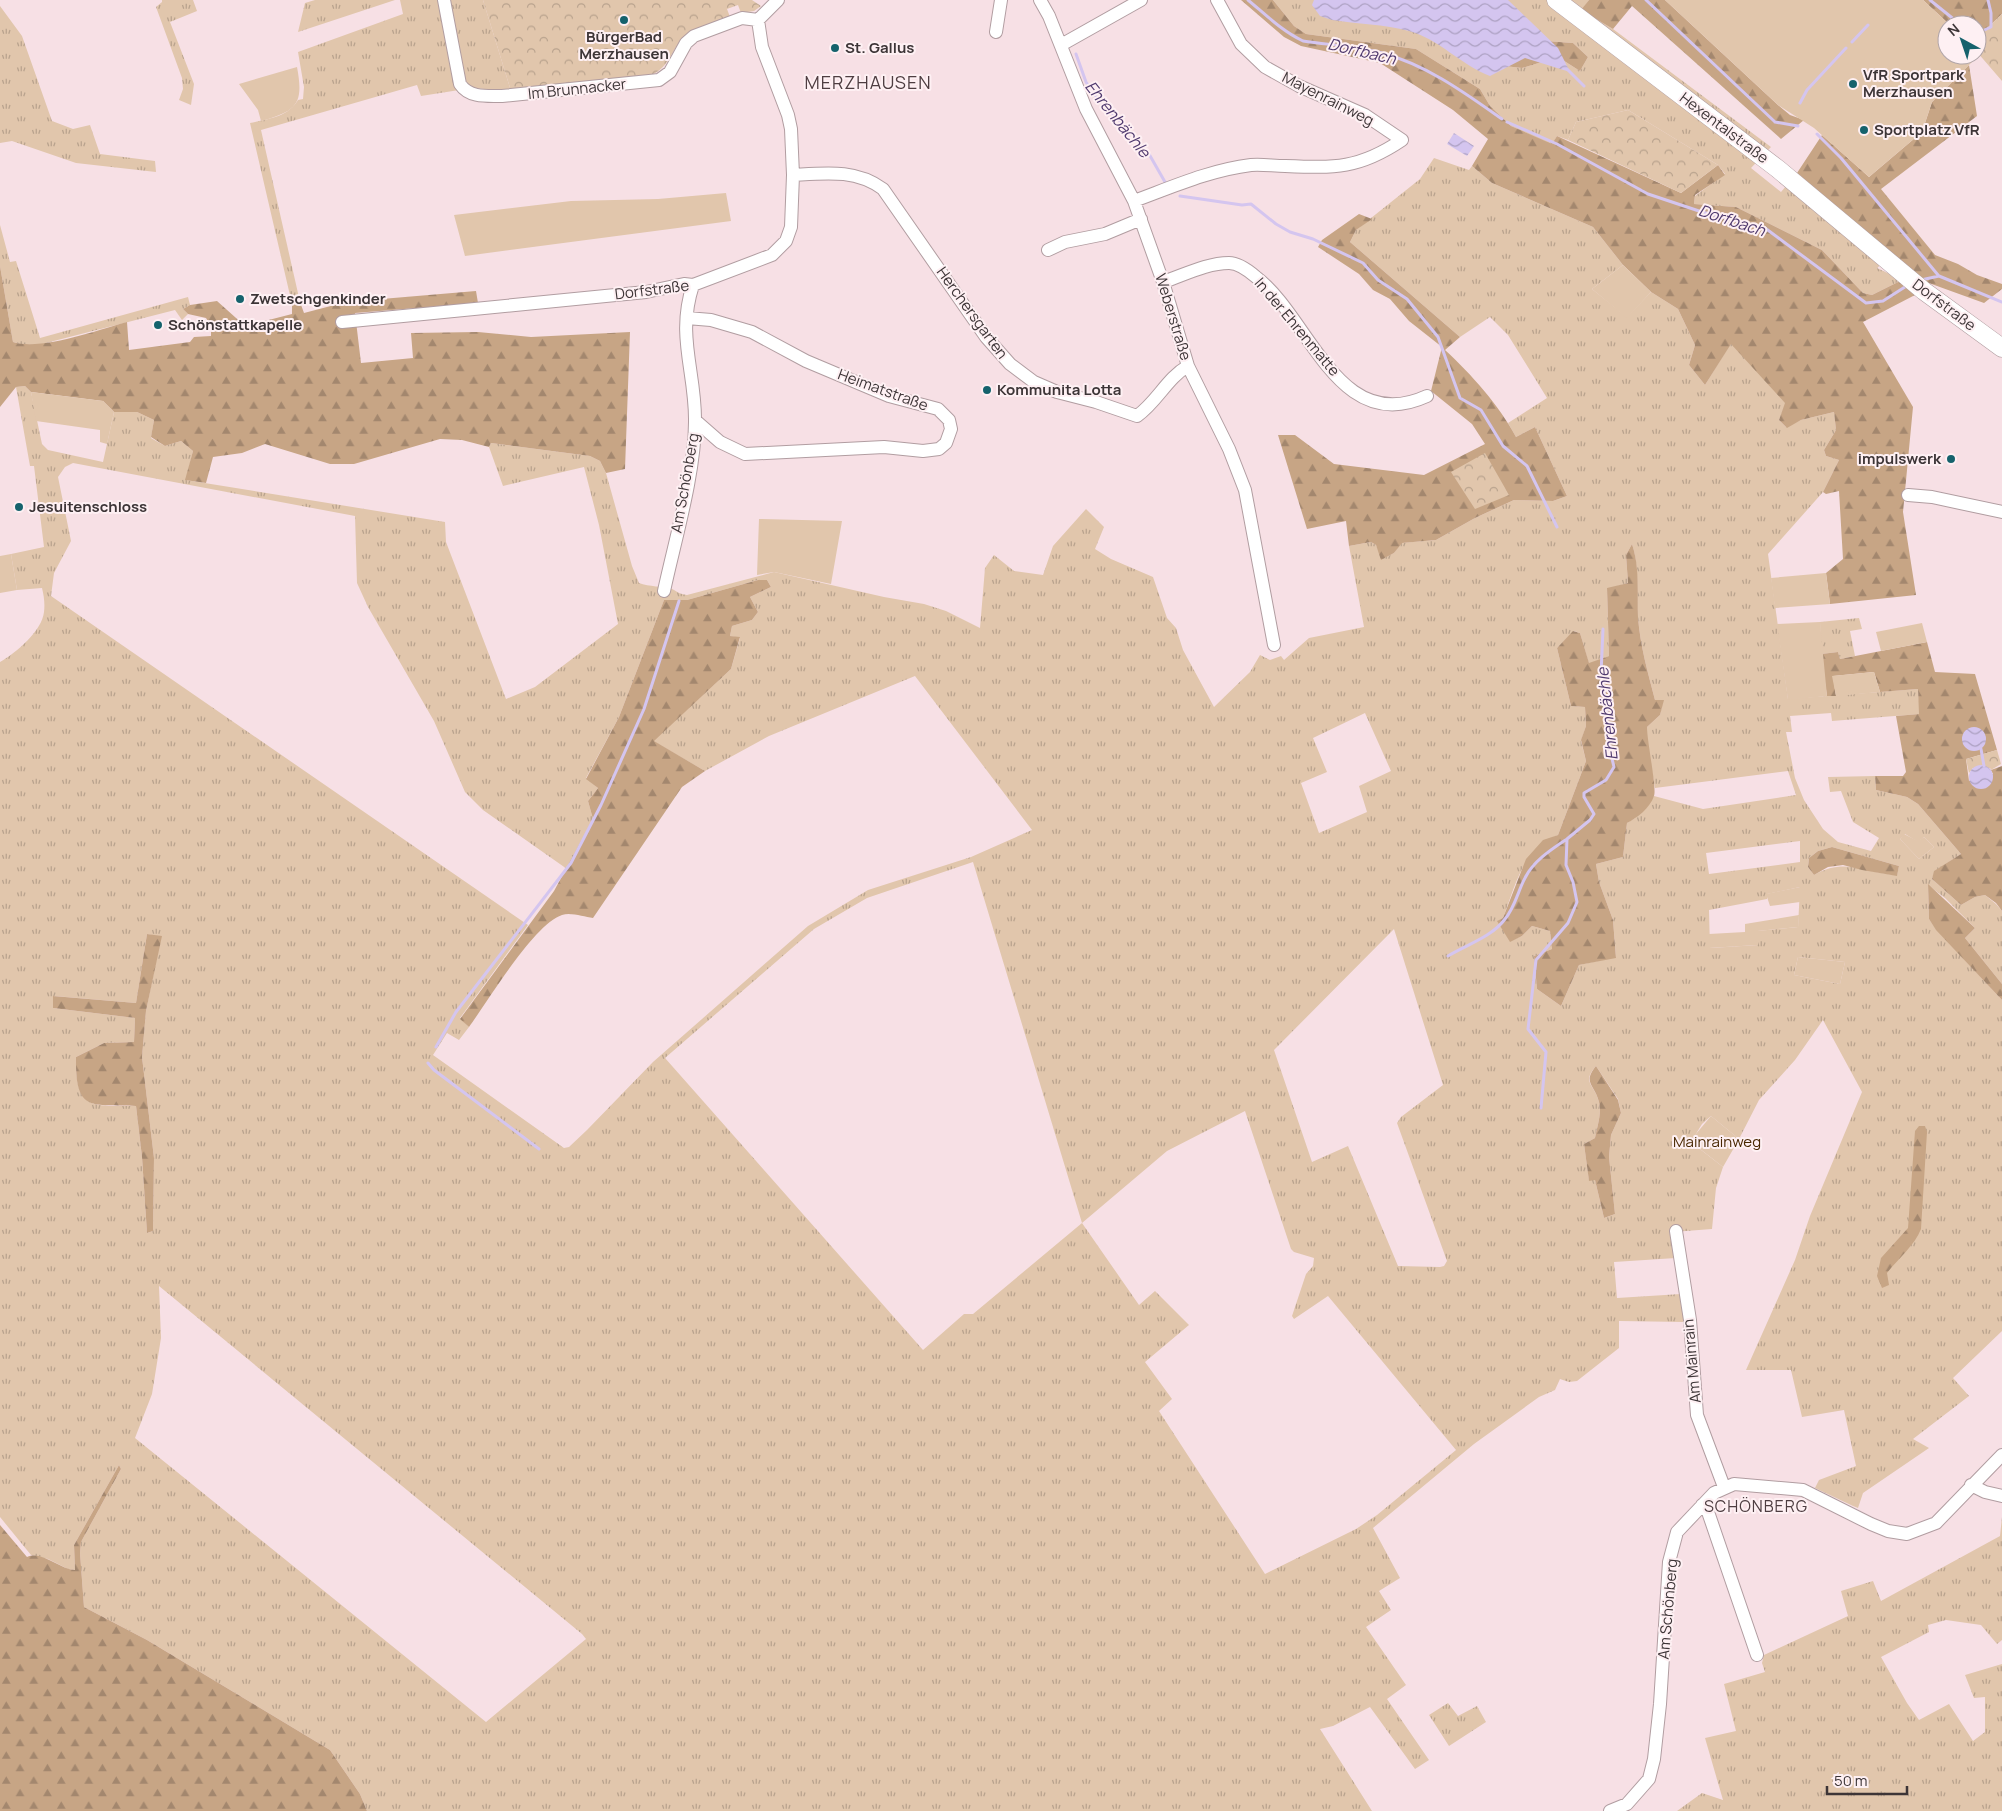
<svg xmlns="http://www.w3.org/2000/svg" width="2002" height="1811" viewBox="0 0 2002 1811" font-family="Manrope,sans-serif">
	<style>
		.grass { fill: url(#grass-tufts); fill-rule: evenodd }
		.forest { fill: url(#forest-firs) }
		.park { fill: url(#park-crowns) }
		.garden { fill: #e1c6ac }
		.water { fill: url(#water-waves) }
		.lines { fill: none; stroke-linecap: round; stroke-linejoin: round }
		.stream { stroke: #d4c5ef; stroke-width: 3 }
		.street-casing { stroke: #b19da1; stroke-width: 14 }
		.secondary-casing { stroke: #b19da1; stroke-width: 19 }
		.street { stroke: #fff; stroke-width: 12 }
		.secondary { stroke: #fff; stroke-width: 18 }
		.poi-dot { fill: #15626c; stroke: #fef0f3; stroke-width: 2 }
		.labels { text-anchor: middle; stroke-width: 4; stroke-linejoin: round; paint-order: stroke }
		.poi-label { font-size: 15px; font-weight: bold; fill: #3d3537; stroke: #fef0f3; text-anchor: start }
		.street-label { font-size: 15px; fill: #3d3537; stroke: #fef0f3 }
		.park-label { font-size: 15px; fill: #482700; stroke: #fef0f3 }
		.water-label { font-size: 16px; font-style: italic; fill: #503a6f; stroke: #fef0f3 }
		.neighbourhood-label { font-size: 16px; letter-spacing: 1px; fill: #4e3d41; stroke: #fef0f3 }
		.quarter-label { font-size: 18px; letter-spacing: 1px; fill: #4e3d41; stroke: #fef0f3 }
	</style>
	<defs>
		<pattern id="grass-tufts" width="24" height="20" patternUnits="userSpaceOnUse" patternTransform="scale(1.25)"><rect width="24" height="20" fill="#e1c6ac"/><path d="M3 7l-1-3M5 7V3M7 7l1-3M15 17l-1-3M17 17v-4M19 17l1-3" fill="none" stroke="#b8a28d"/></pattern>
		<pattern id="forest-firs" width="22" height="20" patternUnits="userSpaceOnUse" patternTransform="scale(1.25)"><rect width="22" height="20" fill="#c7a585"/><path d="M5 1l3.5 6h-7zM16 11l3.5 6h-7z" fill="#a3876e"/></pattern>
		<pattern id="park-crowns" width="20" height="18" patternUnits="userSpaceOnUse" patternTransform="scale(1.25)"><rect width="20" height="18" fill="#e1c6ac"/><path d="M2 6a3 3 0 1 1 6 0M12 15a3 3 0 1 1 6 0" fill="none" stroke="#b8a28d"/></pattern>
		<pattern id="water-waves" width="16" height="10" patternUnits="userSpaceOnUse" patternTransform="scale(1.25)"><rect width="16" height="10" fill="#d4c5ef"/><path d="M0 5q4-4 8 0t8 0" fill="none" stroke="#ada1c2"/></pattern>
	</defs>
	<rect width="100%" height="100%" fill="#f7e0e5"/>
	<path class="grass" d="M162 0H193L197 11 170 22 194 84 191 105 179 100 183 89 182 78 156 7 162 2Z
		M315 0H395L298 32 305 3Z
		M400 0H483L511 91 472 88 421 96 417 85 261 130 300 302 292 304 250 123C268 119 288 117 298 100L303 99 304 87 298 52 403 14Z
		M1273 0H1589L1582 10 1613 29 1771 147 1751 168 1781 192 1797 173 1894 254 1877 268 1902 280 1872 295 1863 293 1822 250 1736 207 1694 204 1695 196 1725 174 1718 165 1628 110 1576 122 1568 140 1557 136 1552 145 1511 126 1490 106 1480 89 1416 49 1306 34 1294 26ZM1533 34 1545 41 1573 43 1588 57 1580 71 1558 57 1522 68 1487 64 1486 54Z
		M0 6 22 36 52 121 73 129 90 125 100 154 155 161 156 172 76 163 12 141 0 143Z
		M1434 158 1469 170 1472 166 1492 183 1593 227 1623 265 1592 289 1627 317 1651 292 1678 309 1695 345 1689 365 1705 385 1731 343 1786 403 1779 420 1786 427 1801 420 1834 412 1836 430 1824 450 1826 456 1839 460 1823 492 1768 554 1788 699 1918 689 1920 714 1832 721 1831 713 1790 716 1792 732H1786L1795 778 1804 800 1823 829 1838 842 1871 851 1879 838 1853 822 1841 791 1830 792 1828 777 1875 776 1876 790 1907 797 1918 804 1961 854 1935 871 1932 879 1961 905 1975 897 1985 895 1996 904 2002 911V984L1965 938 1975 928 1945 898 1928 885 1929 919 1936 929 2002 1000V1331L1953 1378 1969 1396 1913 1439 1929 1448 1863 1493 1858 1508 1853 1506 1815 1488 1819 1480 1856 1466 1844 1410 1802 1417 1791 1370H1746L1795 1260 1810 1216 1862 1092 1823 1020 1795 1060 1759 1100 1739 1139 1711 1116 1702 1124 1691 1142 1723 1167 1716 1188 1712 1229 1673 1232 1676 1258 1614 1262 1617 1298 1681 1294 1685 1322 1619 1321V1348L1577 1381 1569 1382 1560 1379 1555 1390 1539 1397 1474 1444 1373 1528 1400 1578 1379 1591 1391 1610 1366 1627 1406 1685 1387 1699 1429 1760 1415 1769 1370 1707 1333 1726 1320 1729 1372 1811H367L360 1794 330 1750 147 1640 84 1607 80 1553 81 1542 121 1469 119 1465 74 1545 75 1570 68 1569 48 1559 31 1555 0 1517V662C16 653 42 631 44 612 45 604 44 596 42 588L17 590 11 554 44 547 34 466H30L16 387 25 386 31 392 42 444 48 450 103 462 114 412H137L154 420 151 438 165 446 181 441 193 451 186 480 445 522 446 542 506 699 535 687 618 624 599 525 584 467 503 486 489 447 491 443 590 456 600 461 606 473 632 566 639 583C649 587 663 586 672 589 678 592 679 594 687 595L774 572 884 597 924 604 946 611 980 628 985 568 994 555 1014 571 1043 575 1053 546 1086 509 1104 527 1095 549 1111 559 1153 577 1167 618 1176 628 1183 650 1214 707 1250 672 1260 655 1270 660 1281 656 1284 660 1309 638 1364 627 1349 546 1371 542 1376 545 1382 559 1394 553 1401 543 1436 540 1475 518 1514 500 1553 501 1567 496 1535 427 1516 437 1508 423 1547 398 1508 335 1490 317 1460 337 1350 242 1356 230 1420 179ZM73 463 355 516 357 583 368 607 434 721 465 792 483 810 567 869 593 819 588 801 598 788 586 778 619 717 664 600H687L758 580H767L771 587 750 597 758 612 752 620 732 626 730 636 740 638 731 669 653 741 705 771 769 736 915 676 1032 830 971 857 868 890 808 926 653 1062 587 1130 569 1147 564 1148 433 1055 447 1033 459 1040 469 1027 460 1018 528 925 51 596 54 573 71 541 58 477 65 467ZM1632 544C1640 569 1636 592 1638 617 1640 645 1648 673 1655 700H1663L1660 715 1647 727V743L1655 788 1788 771 1796 795 1703 809 1654 796 1635 818 1627 823 1623 857 1596 864 1599 882 1613 920 1616 957 1579 965 1561 1006 1537 989 1534 956 1552 949 1550 931 1532 926 1522 936 1510 941 1498 921 1503 918C1516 885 1522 849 1558 835L1586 761 1581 741 1586 726 1585 707 1571 706 1557 648 1574 631 1580 633 1589 664 1609 656 1607 589 1628 583 1626 555ZM1365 713 1391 771 1359 786 1367 812 1319 833 1301 783 1327 772 1313 738ZM1905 834 1918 842 1924 837 1934 847 1919 859 1900 839ZM1800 841V862L1709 874 1706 853ZM1832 847 1899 866 1897 875C1863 873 1846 857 1814 875L1808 867 1809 858 1818 851ZM973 862 1082 1223 973 1314H964L923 1350 665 1058 814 929 867 898ZM1800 887 1798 927 1757 931 1758 945 1710 948 1709 910 1767 899V894ZM1394 929 1443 1085 1401 1117 1397 1123 1447 1261 1444 1266 1440 1267 1398 1266 1348 1146 1312 1162 1274 1050ZM147 934 161 937 146 1011 142 1057 154 1158 153 1231 147 1233 142 1157 136 1106C91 1106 75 1110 76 1057L104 1043 134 1042 135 1018 53 1008 54 996 136 1003ZM1798 957 1845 962 1840 984 1794 975ZM1596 1066 1618 1099 1621 1113 1611 1135 1609 1157 1615 1214 1604 1218 1595 1180H1589L1584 1144 1595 1138C1597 1127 1602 1113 1599 1102 1595 1085 1581 1083 1596 1066ZM1245 1111 1291 1249 1294 1252 1314 1258 1313 1266 1306 1274 1292 1316 1294 1319 1328 1296 1456 1450 1377 1515 1356 1529 1265 1574 1159 1411 1172 1399 1145 1362 1189 1325 1155 1291 1139 1305 1082 1223 1167 1151ZM159 1286 582 1634 586 1639 486 1722 135 1438 152 1394 161 1338Z
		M0 225 10 262 16 261 40 338 188 297 190 305 183 309 188 314 182 320 175 310 42 344 24 345 13 342 0 266Z
		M1859 618 1862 629 1850 631 1855 656 1840 659 1838 652 1821 654 1820 622Z
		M2002 1517V1640L1997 1644 1981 1625 1946 1620 1928 1625 1929 1632 1881 1657 1907 1703 1919 1720 1949 1704 1973 1741 1985 1732V1697L1974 1698 1965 1675 2002 1664V1811H1677L1702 1793 1723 1800 1705 1738 1736 1731 1724 1684 1765 1672 1762 1663 1764 1655 1848 1616 1841 1591 1873 1581 1881 1601 2000 1536Z
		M1448 1703 1458 1716 1477 1706 1486 1722 1449 1746 1429 1715Z"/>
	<path class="forest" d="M1241 0H1273L1294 26 1306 34 1416 49 1480 89 1490 106 1511 126 1552 144 1557 136 1681 193 1718 165 1725 175 1695 195 1694 204 1736 207 1822 250 1863 293 1872 295 1902 280 1915 295 1863 322 1913 407 1903 512 1916 595 1830 604 1826 573 1843 559 1839 491 1826 494 1823 492 1839 460 1826 456 1824 450 1836 430 1834 412 1801 420 1787 428 1779 420 1785 403 1731 344 1705 385 1689 365 1695 345 1678 309 1651 292 1623 265 1593 227 1492 183 1472 166 1488 139 1453 110 1380 63 1301 46 1284 37Z
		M1589 0H1665L1778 105 1790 115 1804 120 1781 139 1632 6 1613 29 1581 10Z
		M1923 0H2002V14L1977 38V25H1950Z
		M1545 41 1573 43 1588 57 1580 71 1558 57 1522 68 1487 64Z
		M1969 65 1977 116 1881 189 1935 255 1958 264 1977 275 2002 284V289L1984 303 1926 282 1797 173 1822 135 1869 177 1922 132 1932 102Z
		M1359 214 1372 219 1356 230 1350 242 1460 337 1445 350C1471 374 1499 405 1516 437L1535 427 1567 496 1553 501 1514 500 1475 518 1436 540 1402 543 1394 553 1381 560 1376 545 1371 542 1349 546 1346 521 1307 529 1278 435H1295L1334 464 1424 475 1485 444 1472 424 1431 391 1442 347 1409 321 1390 299 1373 290 1359 274 1318 247 1322 240Z
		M0 266 13 342C40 351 98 330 127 322L129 350 190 342 194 337 211 336V326L206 318 188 314 183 309 190 305 217 301 245 326 292 314V304L300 302 304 313 346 302 476 291 478 303 355 313 361 363 413 358 411 333 478 332 531 337 630 332 625 469 606 473 600 461 590 456 491 443 489 447 462 440 440 439 354 464H330L265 444 242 453 213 457 206 483 185 480 193 451 181 441 165 446 151 437 154 420 137 412H114L103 401 31 392 25 386 16 387 0 407Z
		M1632 544C1640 568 1637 591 1638 617 1640 645 1648 673 1655 700H1664L1660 715 1647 727C1647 741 1657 789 1654 796 1650 808 1637 818 1627 823L1623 857 1596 864 1599 882 1613 920 1616 958 1579 965 1561 1006 1537 989 1534 956 1552 949 1550 931 1532 926 1522 936 1510 942 1497 921 1503 918 1526 859 1543 840 1558 835 1586 761 1581 740 1586 726 1585 707 1571 706 1557 648 1573 631 1580 633 1589 663 1609 656 1607 588 1628 583 1626 555Z
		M758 580H767L771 587 750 597 758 612 752 620 732 626 730 636 740 637 731 669 654 741 705 771 682 787 593 918C584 917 571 912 562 915 534 924 488 1001 469 1027L460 1019 554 891 593 819 588 801 598 788 586 779 619 717 664 600H687Z
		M1927 642 1935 672 1975 674 1997 750 1966 759 1969 781 1993 774 1991 770 2002 766V911L1996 903 1985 895 1975 897 1961 905 1932 879 1934 871 1961 854 1918 804 1907 797 1876 790 1875 776H1903L1906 772 1896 716 1919 714 1918 689 1880 692 1874 672 1833 676 1836 696H1827L1821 654 1838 652 1840 659Z
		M1832 847 1899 866 1897 876 1862 870 1843 865 1828 867 1814 875 1808 867 1809 858 1818 851Z
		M1928 884 1975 928 1965 938 2002 984V1000L1936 930 1929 919Z
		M147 934 162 936 146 1011 142 1057 154 1158 153 1231 147 1233 142 1157 136 1106C91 1104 75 1113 76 1057L104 1043 134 1042 135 1018 53 1008V996L136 1003Z
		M1596 1066 1618 1100 1621 1113 1611 1135 1609 1157 1615 1214 1604 1218 1595 1180 1589 1181 1584 1144 1595 1138C1597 1127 1602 1113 1599 1102 1595 1085 1582 1083 1596 1066Z
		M1919 1126H1925L1927 1132 1921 1229C1915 1245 1898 1259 1887 1273L1889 1285 1882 1288 1877 1276 1881 1258 1908 1228 1915 1131Z
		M119 1465 121 1469 81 1542 80 1553 84 1607 147 1640 330 1750 360 1794 367 1811H0V1525L27 1557C42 1550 59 1569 75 1570L74 1545Z"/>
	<path class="park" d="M483 0H752L761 6 754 11 741 13 738 5 727 9 730 17C719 22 690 30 683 38 667 56 670 70 643 78L511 91Z
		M2002 14V81L1977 52V38Z
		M1628 110 1718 165 1681 193 1568 140 1576 122Z
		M1485 453 1509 495 1475 509 1451 472Z
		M1997 750 2001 764 1991 770 1990 768H1973L1969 773 1966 759Z"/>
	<path class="garden" d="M1665 0H1923L1950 25H1947V55H1977V52L1979 55 1932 102 1922 132 1869 177 1814 128 1778 105Z
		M297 67C304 104 297 111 261 121L258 110 239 84Z
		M726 193 731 221 465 256 454 215 571 201 658 199Z
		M1623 265 1651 292 1627 318 1592 289Z
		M31 392 103 401 114 412 107 444 100 442V430L36 421Z
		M759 519 842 521 831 584 774 572 757 575Z
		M11 554 17 590 0 593V556Z
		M1826 573 1830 604 1775 608 1771 578Z
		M1820 622 1827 696 1788 700 1777 624Z
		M1922 623 1927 642 1881 651 1876 632Z
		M1874 672 1880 692 1836 696 1832 676Z
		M1904 834 1918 841 1924 837 1934 847 1919 859 1900 839Z
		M1800 887V902L1770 906 1766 894Z
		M1799 915 1798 927 1758 931V945L1709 948V934L1745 932V924Z
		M1798 957 1845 962 1840 984 1794 975Z
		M1711 1116 1739 1139 1723 1167 1690 1141Z"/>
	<path class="water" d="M1314 0H1508L1558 48 1570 72 1525 58 1490 76C1461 65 1439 39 1409 31 1384 24 1357 24 1332 20L1320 16 1312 5Z
		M1454 133 1474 146 1467 156 1447 144Z
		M1962 739a12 12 0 1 1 24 0a12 12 0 1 1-24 0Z
		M1969 777a12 12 0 1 1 24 0a12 12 0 1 1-24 0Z"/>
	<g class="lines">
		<path class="stream" d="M1248 0C1266 15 1282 31 1303 41 1329 45 1358 46 1382 53 1427 65 1465 93 1502 119
			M1646 0 1774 121
			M1930 0 1961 25
			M1977 31 1980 32 1991 27V13L1988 0
			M1852 42 1868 25
			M1076 54 1086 82 1099 101 1124 125 1149 154 1165 182
			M1567 69 1584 86
			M1800 103 1807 90 1846 48
			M1507 122 1557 144 1648 194 1702 212 1765 228 1866 303 1883 301 1908 285
			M1775 122 1798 126
			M1817 134 1841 158 1938 275
			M1180 196 1242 205 1251 204 1276 224 1290 232 1313 239 1363 263 1378 280 1407 299 1438 337 1460 398 1481 410 1503 446 1527 466 1557 527
			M1921 280 1939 276 2002 302
			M1981 749 1984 766
			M1448 956C1466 945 1492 937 1505 919 1515 907 1518 891 1525 878 1533 861 1552 849 1567 839
			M436 1047 456 1012 571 863 601 805 644 709 679 601
			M428 1063 434 1070 539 1149
			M1541 1108 1546 1052 1528 1029 1536 960 1568 923 1577 902 1573 882 1566 865 1567 839 1590 820 1594 814 1584 797V793L1606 780 1614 767 1607 738V708L1601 674 1603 629"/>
		<g class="street-casing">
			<path id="street" d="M444 0 460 84C469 98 487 96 502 96L659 80 670 72 686 43 694 36 742 18 758 20
				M1040 0 1049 16 1086 109 1134 201 1163 282 1188 366 1229 449 1245 490 1274 645
				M996 32 1001 0
				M1061 45 1141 0
				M793 175C826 173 856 169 883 189L986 337 1010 364 1034 382 1057 392 1096 402 1137 416C1157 402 1167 378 1188 366
				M1134 201C1172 187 1210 170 1251 165 1262 164 1274 166 1285 166 1335 168 1359 169 1402 140L1365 115 1299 86 1265 67 1241 44 1217 0
				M1048 250 1065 242 1105 234 1141 219
				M1163 282C1184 275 1207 263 1229 263 1239 263 1249 271 1256 277 1310 318 1338 437 1427 396
				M687 318 711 320 752 332 806 361 889 396 938 409 949 420 951 429 946 443 939 449 923 451 884 447 745 454 720 442 696 421
				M342 322 646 292 684 284 693 285 772 255 786 241 791 227 793 175 791 129 788 115 762 47 758 20 778 0
				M1908 495 1932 497 2002 512
				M664 591C675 540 695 473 695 422 696 373 676 336 693 285
				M1676 1231 1690 1320 1697 1415 1724 1487
				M1971 1485 1985 1492 2002 1496
				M1702 1505 1707 1509 1757 1655
				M1610 1811 1627 1804 1649 1779 1654 1759 1660 1704 1669 1562 1677 1532 1714 1493 1734 1484 1803 1490 1871 1524 1888 1531 1907 1534 1936 1523 2002 1455"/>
		</g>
		<g class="secondary-casing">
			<path id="secondary" d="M1556 0 1778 169 1924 291 2002 348"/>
		</g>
		<use href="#street" class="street"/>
		<use href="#secondary" class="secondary"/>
	</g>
	<g class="poi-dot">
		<circle cx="624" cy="20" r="5"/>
		<circle cx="835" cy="48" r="5"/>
		<circle cx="1853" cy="84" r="5"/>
		<circle cx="1864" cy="130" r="5"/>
		<circle cx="240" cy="299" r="5"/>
		<circle cx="158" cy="325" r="5"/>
		<circle cx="987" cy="390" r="5"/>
		<circle cx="1951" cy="459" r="5"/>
		<circle cx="19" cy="507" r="5"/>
	</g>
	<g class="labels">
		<g class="poi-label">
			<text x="624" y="42" text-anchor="middle">BürgerBad<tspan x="624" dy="17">Merzhausen</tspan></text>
			<text x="845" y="53">St. Gallus</text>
			<text x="1863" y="80">VfR Sportpark<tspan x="1863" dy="17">Merzhausen</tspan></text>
			<text x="1874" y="135">Sportplatz VfR</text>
			<text x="250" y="304">Zwetschgenkinder</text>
			<text x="168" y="330">Schönstattkapelle</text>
			<text x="997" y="395">Kommunita Lotta</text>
			<text x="1941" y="464" text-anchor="end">impulswerk</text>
			<text x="29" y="512">Jesuitenschloss</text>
		</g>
		<g class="street-label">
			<text transform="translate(577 89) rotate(-6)" y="5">Im Brunnacker</text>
			<text transform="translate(1328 99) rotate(27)" y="5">Mayenrainweg</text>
			<text transform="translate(1724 128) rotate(37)" y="5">Hexentalstraße</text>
			<text transform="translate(652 290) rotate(-7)" y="5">Dorfstraße</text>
			<text transform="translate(1944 305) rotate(37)" y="5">Dorfstraße</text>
			<text transform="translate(972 313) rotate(54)" y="5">Herchersgarten</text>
			<text transform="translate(1173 317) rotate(73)" y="5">Weberstraße</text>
			<text transform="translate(1297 327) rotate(50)" y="5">In der Ehrenmatte</text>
			<text transform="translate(883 390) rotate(20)" y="5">Heimatstraße</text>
			<text transform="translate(685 483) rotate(-80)" y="5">Am Schönberg</text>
			<text transform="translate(1692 1361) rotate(-95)" y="5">Am Mainrain</text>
			<text transform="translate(1668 1609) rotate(-85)" y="5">Am Schönberg</text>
		</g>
		<g class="park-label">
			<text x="1717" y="1147">Mainrainweg</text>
		</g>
		<g class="water-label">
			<text transform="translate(1362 51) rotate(13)" y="6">Dorfbach</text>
			<text transform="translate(1118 119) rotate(51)" y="6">Ehrenbächle</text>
			<text transform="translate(1732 220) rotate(18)" y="6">Dorfbach</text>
			<text transform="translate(1607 714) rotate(-96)" y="6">Ehrenbächle</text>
		</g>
		<g class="neighbourhood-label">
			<text x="1756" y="1512">SCHÖNBERG</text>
		</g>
		<g class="quarter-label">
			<text x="868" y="89">MERZHAUSEN</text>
		</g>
	</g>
	<g transform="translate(1962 40) rotate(320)"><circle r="24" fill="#fef0f3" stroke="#b1a5a8"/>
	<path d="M0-4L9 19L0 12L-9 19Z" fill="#15626c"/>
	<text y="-8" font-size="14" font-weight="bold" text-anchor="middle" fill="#3d3537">N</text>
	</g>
	<path d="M1827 1786v8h80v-8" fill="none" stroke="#3d3537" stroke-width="2.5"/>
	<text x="1834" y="1786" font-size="15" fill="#3d3537" stroke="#fef0f3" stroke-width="4" paint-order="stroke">50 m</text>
</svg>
